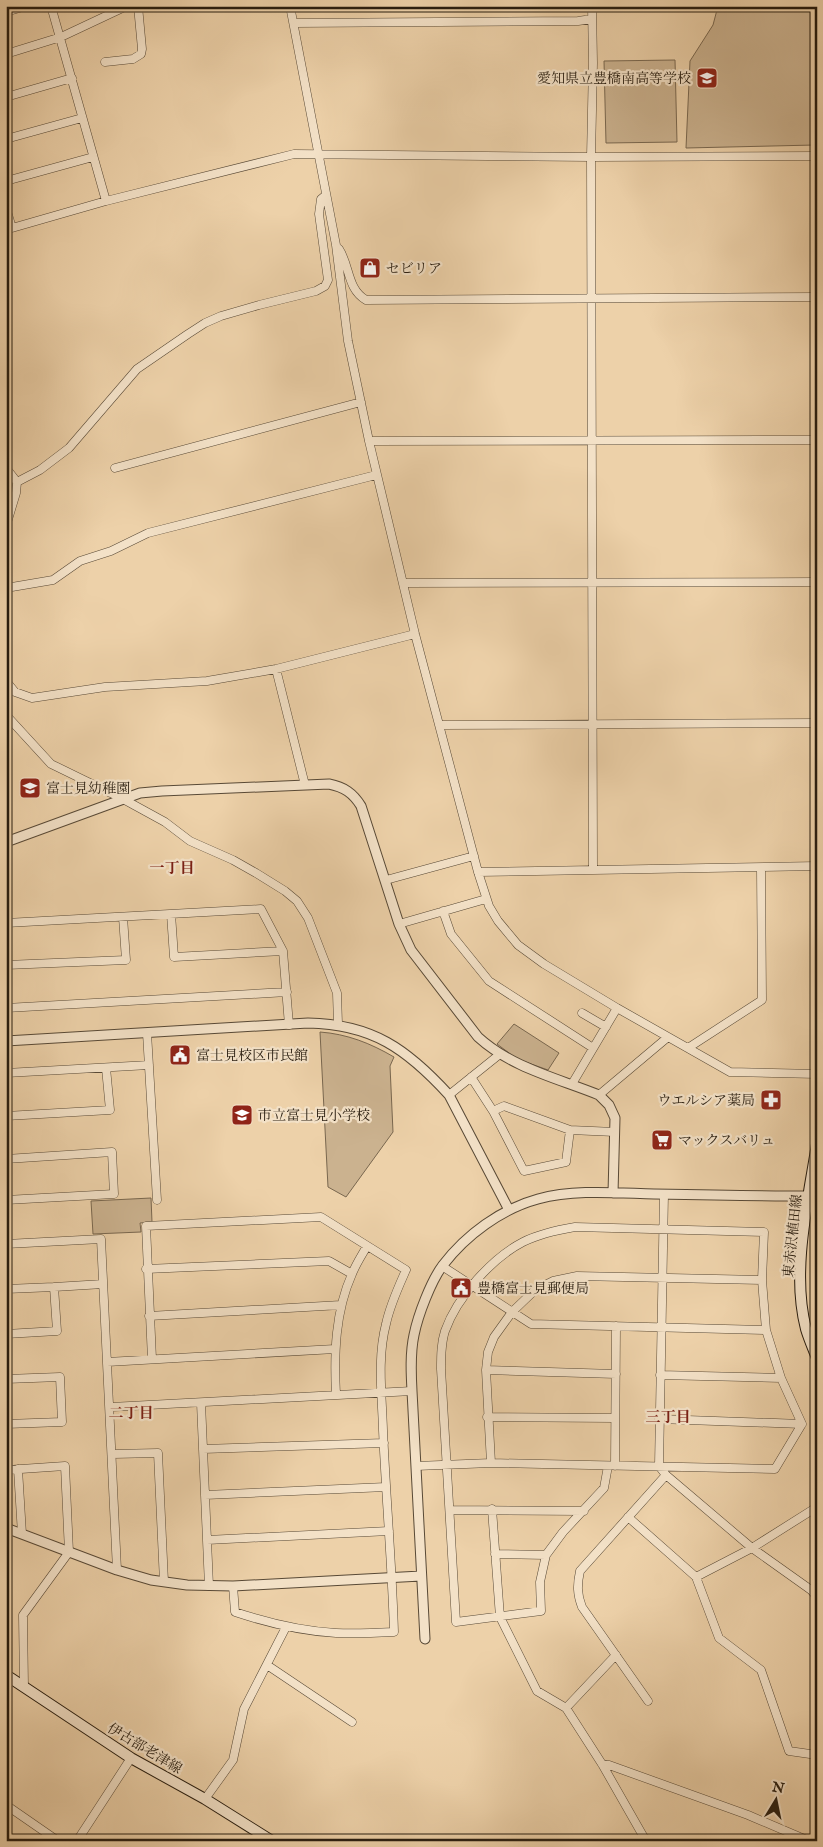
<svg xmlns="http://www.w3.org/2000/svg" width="823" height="1847" viewBox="0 0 823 1847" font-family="'IM FELL English','Noto Serif JP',serif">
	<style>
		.green { fill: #cbb28f; stroke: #79674f }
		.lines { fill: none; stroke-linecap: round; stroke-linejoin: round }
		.minor-casing { stroke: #584936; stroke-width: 9 }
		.tertiary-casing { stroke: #584936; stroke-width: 11 }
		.secondary-casing { stroke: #271c0f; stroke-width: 12 }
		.minor { stroke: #f3e1c7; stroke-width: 8 }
		.tertiary { stroke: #f3e1c7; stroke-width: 9 }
		.secondary { stroke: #f3e1c7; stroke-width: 10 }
		.labels { text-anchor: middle; stroke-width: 4.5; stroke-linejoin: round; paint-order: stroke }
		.poi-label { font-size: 14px; fill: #271c0f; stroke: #f3e1c7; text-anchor: start }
		.street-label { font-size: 14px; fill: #271c0f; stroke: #f3e1c7 }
		.neighbourhood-label { font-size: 15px; font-weight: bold; fill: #7a1f14; stroke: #f3e1c7 }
	</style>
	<rect width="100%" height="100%" fill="#edd1a9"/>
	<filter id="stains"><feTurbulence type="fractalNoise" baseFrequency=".004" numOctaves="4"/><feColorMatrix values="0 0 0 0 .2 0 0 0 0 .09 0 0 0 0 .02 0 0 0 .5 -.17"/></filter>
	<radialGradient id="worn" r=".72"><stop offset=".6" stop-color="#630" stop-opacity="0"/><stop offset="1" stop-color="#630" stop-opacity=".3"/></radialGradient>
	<path class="green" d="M718 6H815V145L686 148 690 61 713 25Z
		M675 60 677 142 606 143 604 61Z
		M6 474C19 490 12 497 6 515Z
		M514 1024 559 1053 548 1070 517 1059 497 1044Z
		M320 1032C347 1034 370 1043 394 1057L390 1066 393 1132 346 1197 328 1187Z
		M151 1198 152 1222 140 1223 141 1232 93 1234 91 1201Z"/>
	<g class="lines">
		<g class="minor-casing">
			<path id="minor" d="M51 6 106 201
				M290 6 336 245 348 341 369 441 415 634 478 872 489 906 498 921 518 945 544 964 617 1008 730 1072 817 1074
				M592 6 593 63 591 157 593 869
				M6 12 26 6
				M294 23 578 21 592 19
				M6 54 61 37 127 6
				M105 62 133 59 141 54 142 49 138 6
				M6 97 72 78
				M6 139 82 118
				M6 181 93 157
				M6 208 12 228 106 201 294 154 591 157 817 156
				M339 249C350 266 347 289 366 300L817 297
				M369 441 817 440
				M6 468 17 482 16 493 6 526
				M115 468 361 402
				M17 482 40 470 69 448 137 369 188 334 205 323 221 316 259 305 316 291 325 286 328 280 319 214 321 199 326 195
				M404 583 817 582
				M6 588 53 580 80 561 111 551 148 533 376 475
				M276 669 305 785
				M6 681 15 692 32 698 105 687 207 681 276 669 415 634
				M6 715 51 764 123 799 165 822 190 841 233 860 256 873 285 891 297 901 308 918 337 993 338 1024
				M440 725 817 723
				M478 872 817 866
				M386 880 474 856
				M443 911 451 934 489 981 593 1048
				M171 914 174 957 283 951
				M6 923 261 909 283 951 289 1025
				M399 924 486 899
				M6 965 126 960 123 917
				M6 1008 287 992
				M582 1013 606 1027
				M147 1033 157 1200
				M688 1048 762 1000 761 868
				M6 1073 149 1065
				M471 1077 493 1111 524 1171 566 1162 570 1130 615 1132
				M572 1084 617 1008
				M449 1095 500 1054
				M599 1095 668 1037
				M493 1111 504 1106 570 1130
				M6 1116 110 1110 106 1068
				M6 1159 112 1152 114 1194 6 1200
				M664 1194 659 1466 666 1475 752 1548 811 1590 817 1597
				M6 1244 101 1239 117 1570
				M442 1266 531 1324 766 1330
				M146 1269 329 1261 352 1274
				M54 1287 103 1284
				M6 1289 54 1287 57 1331 6 1334
				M149 1316 341 1305
				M152 1359 146 1226 321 1217 406 1270C398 1288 390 1305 386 1324 377 1358 382 1395 383 1430 386 1498 392 1565 394 1632 375 1633 355 1634 336 1633 301 1631 268 1623 235 1612L233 1586
				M107 1362 335 1349
				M486 1370 616 1374
				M660 1375 781 1378
				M6 1379 60 1377 62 1422 6 1424
				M336 1395C334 1354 335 1312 352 1274 356 1264 362 1255 367 1246
				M201 1403 209 1586
				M111 1407 412 1391
				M487 1417 615 1418
				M659 1419 802 1424
				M203 1449 384 1443
				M113 1454 158 1453 164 1582
				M491 1463 486 1370 488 1352 494 1337 512 1312 535 1290 553 1281 577 1276 762 1280
				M416 1466 491 1463 775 1469 802 1424
				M608 1466 604 1488 563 1532 546 1555 540 1582 541 1611 456 1622 441 1369C441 1356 441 1343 445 1331 457 1297 492 1258 523 1242 539 1234 557 1230 575 1227L764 1232 762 1280 766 1330 781 1378 802 1424
				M615 1466 616 1326
				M18 1469 22 1534
				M6 1470 65 1466 69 1552 23 1615 24 1687
				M205 1495 386 1487
				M492 1509 500 1617 537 1691 566 1708 602 1764 646 1841
				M450 1510 584 1511
				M628 1517 696 1577 719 1638 761 1670 789 1751 817 1755
				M207 1540 389 1531
				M495 1554 546 1555
				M696 1577 752 1548 817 1507
				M267 1665 352 1722
				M648 1701 582 1607C577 1594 577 1585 580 1571L666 1475
				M566 1708 616 1655
				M602 1764 609 1765 748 1815 809 1841
				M205 1799 233 1760 244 1709 286 1627
				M6 1805 58 1841
				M77 1841 131 1758"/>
		</g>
		<g class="tertiary-casing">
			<path id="tertiary" d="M6 842 140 793 162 791 329 784C344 787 353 793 361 806L399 924 411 950 478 1037C512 1068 557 1078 599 1095L609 1105 615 1118 613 1193
				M6 1041 308 1023C372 1024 407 1049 449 1095L509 1210
				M6 1528 117 1570 151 1580 187 1585 233 1586 421 1576
				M425 1639 412 1391C411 1373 410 1353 414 1335 418 1315 431 1281 443 1265 466 1235 501 1209 538 1199 575 1189 616 1193 654 1194 706 1195 758 1196 809 1196"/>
		</g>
		<g class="secondary-casing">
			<path id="secondary" d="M817 1144C808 1201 791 1272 806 1329 809 1339 813 1348 817 1358
				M6 1675 131 1758 205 1799 272 1841"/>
		</g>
		<use href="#minor" class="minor"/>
		<use href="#tertiary" class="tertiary"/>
		<use href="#secondary" class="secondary"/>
	</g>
	<defs>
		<g id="school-square" transform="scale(1.125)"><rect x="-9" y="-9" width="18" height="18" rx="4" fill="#8f2418" stroke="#f3e1c7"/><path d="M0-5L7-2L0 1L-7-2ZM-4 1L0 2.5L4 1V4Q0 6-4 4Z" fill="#fff"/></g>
		<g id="shop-square" transform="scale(1.125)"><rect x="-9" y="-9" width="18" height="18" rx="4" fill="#8f2418" stroke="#f3e1c7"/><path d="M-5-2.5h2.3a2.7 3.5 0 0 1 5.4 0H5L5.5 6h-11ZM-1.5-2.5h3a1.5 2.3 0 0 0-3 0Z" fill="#fff"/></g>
		<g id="civic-square" transform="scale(1.125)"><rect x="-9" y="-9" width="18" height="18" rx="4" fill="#8f2418" stroke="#f3e1c7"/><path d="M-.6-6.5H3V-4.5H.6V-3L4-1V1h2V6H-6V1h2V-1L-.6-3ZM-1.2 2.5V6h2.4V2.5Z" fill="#fff"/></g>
		<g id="pharmacy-square" transform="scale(1.125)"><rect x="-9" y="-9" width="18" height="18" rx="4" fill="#8f2418" stroke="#f3e1c7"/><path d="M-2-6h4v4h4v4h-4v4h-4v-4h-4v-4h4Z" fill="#fff"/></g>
		<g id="supermarket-square" transform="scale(1.125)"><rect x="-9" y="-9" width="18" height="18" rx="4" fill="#8f2418" stroke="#f3e1c7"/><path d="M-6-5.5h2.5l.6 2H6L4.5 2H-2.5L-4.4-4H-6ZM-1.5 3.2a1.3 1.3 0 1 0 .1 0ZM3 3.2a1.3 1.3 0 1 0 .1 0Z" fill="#fff"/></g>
	</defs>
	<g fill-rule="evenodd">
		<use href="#school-square" x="707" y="78"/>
		<use href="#shop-square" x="370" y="268"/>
		<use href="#school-square" x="30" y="788"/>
		<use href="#civic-square" x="180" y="1055"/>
		<use href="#pharmacy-square" x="771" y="1100"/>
		<use href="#school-square" x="242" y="1115"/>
		<use href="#supermarket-square" x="662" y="1140"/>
		<use href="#civic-square" x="461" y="1288"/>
	</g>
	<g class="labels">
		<g class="poi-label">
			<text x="691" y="83" text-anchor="end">愛知県立豊橋南高等学校</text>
			<text x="386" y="273">セビリア</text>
			<text x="46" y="793">富士見幼稚園</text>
			<text x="196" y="1060">富士見校区市民館</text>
			<text x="755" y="1105" text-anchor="end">ウエルシア薬局</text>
			<text x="258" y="1120">市立富士見小学校</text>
			<text x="678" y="1145">マックスバリュ</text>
			<text x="477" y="1293">豊橋富士見郵便局</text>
		</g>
		<g class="street-label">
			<text transform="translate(792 1236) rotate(-84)" y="5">東赤沢植田線</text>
			<text transform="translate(145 1748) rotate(31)" y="5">伊古部老津線</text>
		</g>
		<g class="neighbourhood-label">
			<text x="172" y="873">一丁目</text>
			<text x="131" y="1418">二丁目</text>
			<text x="668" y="1422">三丁目</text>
		</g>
	</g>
	<rect width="823" height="1847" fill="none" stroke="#edd1a9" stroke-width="25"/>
	<rect x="8" y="8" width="808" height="1832" fill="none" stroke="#271c0f" stroke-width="2.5"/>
	<rect x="12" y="12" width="798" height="1822" fill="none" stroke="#271c0f"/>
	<g transform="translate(776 1800) rotate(10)" stroke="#f3e1c7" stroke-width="4" paint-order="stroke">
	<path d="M0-4L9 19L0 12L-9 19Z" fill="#271c0f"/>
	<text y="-8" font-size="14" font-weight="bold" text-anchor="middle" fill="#271c0f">N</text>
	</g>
	<rect width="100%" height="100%" filter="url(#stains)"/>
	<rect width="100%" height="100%" fill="url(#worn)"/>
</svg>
